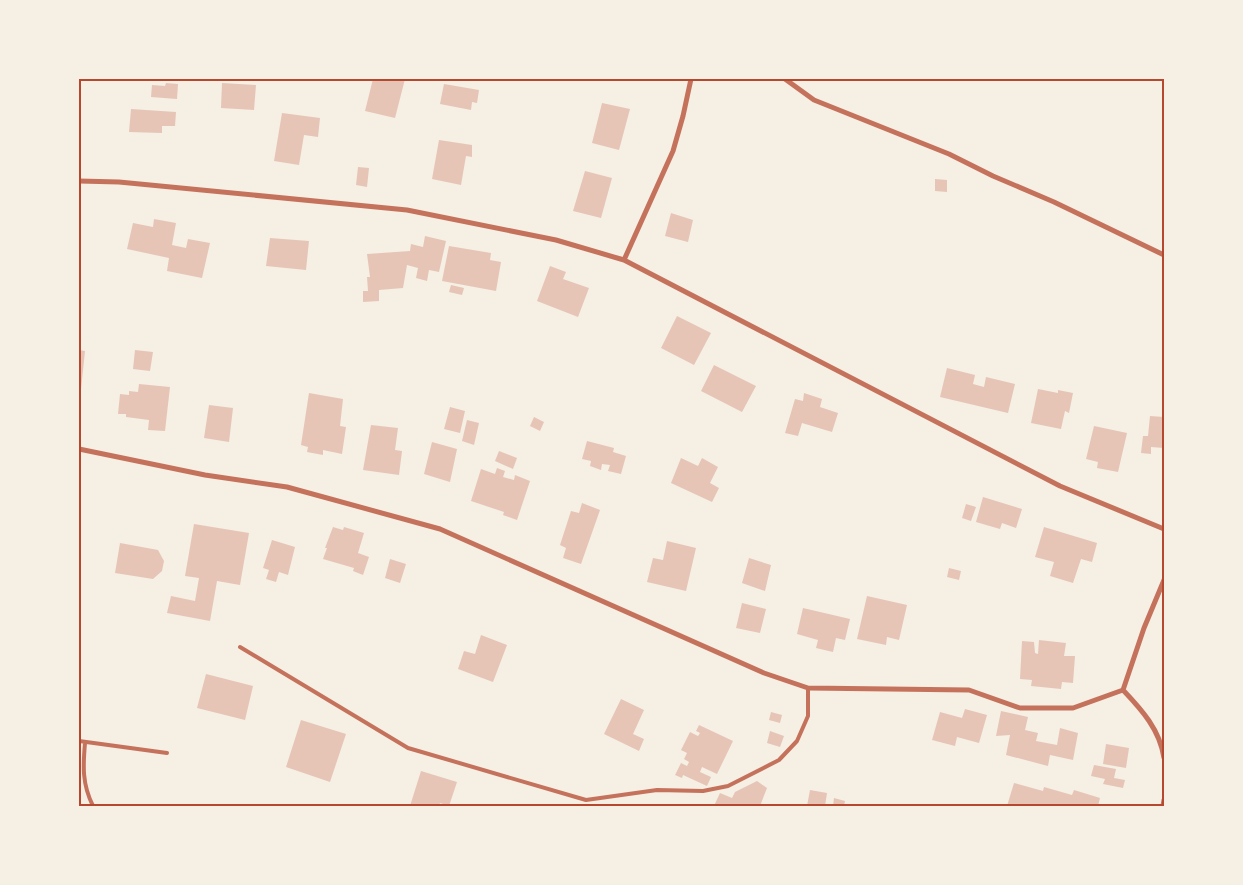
<svg xmlns="http://www.w3.org/2000/svg" width="1243" height="885" viewBox="0 0 1243 885" font-family="Poppins,sans-serif">
	<style>
		.building { fill: #e6c5b7 }
		.lines { fill: none; stroke-linecap: round; stroke-linejoin: round }
		.service { stroke: #c5725c; stroke-width: 4 }
		.minor { stroke: #c5725c; stroke-width: 5 }
		.neatline { fill: none; stroke: #b5482f; stroke-width: 2 }
	</style>
	<rect width="100%" height="100%" fill="#f6efe4"/>
	<path class="building" d="M373 79H405L395 118 365 111Z
		M166 83 178 84 177 99 151 97 152 85 165 86Z
		M222 83 256 85 254 110 221 108Z
		M444 84 479 90 477 103 472 102 471 110 440 104Z
		M602 103 630 109 619 150 592 143Z
		M131 109 176 112 175 126H162V133L129 132Z
		M282 113 320 118 318 137 304 135 299 165 274 161Z
		M439 140 472 145V157L466 156 461 185 432 179Z
		M358 167 369 168 367 187 356 185Z
		M585 171 612 178 601 218 573 211Z
		M935 179 947 180V192L935 191Z
		M671 213 693 220 688 242 665 236Z
		M154 219 176 223 172 245 186 248 188 239 210 243 202 278 167 271 169 258 127 249 133 223 153 227Z
		M425 236 446 241 439 272 429 270 427 281 416 278 418 268 407 265 403 288 379 290V301L363 302V291H368L367 277H370L367 254 410 251 411 244 423 247Z
		M270 238 309 241 306 270 266 266Z
		M449 246 491 253 490 260 501 262 496 291 442 281Z
		M550 266 566 272 563 279 589 288 578 317 537 301Z
		M451 285 464 288 462 295 449 292Z
		M677 316 711 333 694 365 661 348Z
		M79 350 85 351 80 399H79Z
		M135 350 153 352 150 371 133 369Z
		M714 365 756 386 742 412 701 391Z
		M947 368 975 375 973 384 984 387 986 377 1015 384 1008 413 940 397Z
		M139 384 170 387 165 431 148 430 149 420 126 417V414H118L120 394 129 395V391L138 392Z
		M1038 389 1058 393V390L1073 393 1069 413 1065 411 1061 429 1031 423Z
		M309 393 343 399 340 426 346 427 342 454 323 450V455L307 452 308 447 301 445Z
		M804 393 822 399 820 407 838 413 832 432 802 423 798 436 785 433 795 399 803 401Z
		M209 405 233 408 229 442 204 438Z
		M450 407 465 411 460 433 444 429Z
		M1150 416 1164 417V448L1151 447V454L1141 453 1143 436H1148Z
		M534 417 544 422 540 431 530 426Z
		M467 420 479 423 474 445 462 441Z
		M371 425 398 428 395 450 402 451 399 475 363 470Z
		M1094 426 1127 433 1118 472 1097 468 1098 462 1086 459Z
		M587 441 614 448 613 452 626 456 621 474 608 471 610 465 602 464 601 470 590 466 591 461 582 459Z
		M432 442 457 449 450 482 424 474Z
		M499 451 517 458 513 469 495 461Z
		M681 458 698 466 702 458 718 467 710 483 719 488 712 502 671 483Z
		M497 468 505 471 503 477 514 480 515 475 530 481 517 520 503 515 504 512 471 501 481 469 495 474Z
		M983 497 1022 509 1016 528 1002 523 1000 529 976 522Z
		M582 503 600 510 581 564 563 558 566 548 560 545 571 511 579 513Z
		M966 504 976 507 971 521 962 518Z
		M194 524 249 533 240 585 217 581 210 621 167 613 171 596 195 601 199 578 185 576Z
		M333 527 343 530 344 527 364 533 358 553 369 557 363 575 353 571 354 568 323 559 327 548H325Z
		M1044 527 1097 543 1092 562 1081 559 1073 583 1050 576 1054 562 1035 557Z
		M272 540 295 547 288 575 279 572 276 582 266 579 269 570 263 568Z
		M667 541 696 548 686 591 647 582 653 558 663 560Z
		M120 543 158 550 164 561 162 571 153 579 115 573Z
		M749 558 771 565 765 591 742 583Z
		M390 559 406 564 400 583 385 578Z
		M949 568 961 571 959 580 947 577Z
		M867 596 907 605 899 640 887 637 886 645 857 639Z
		M742 603 766 609 760 633 736 628Z
		M803 608 850 619 845 640 836 638 833 652 816 648 818 640 797 634Z
		M481 635 507 645 493 682 458 669 464 651 475 654Z
		M1039 640 1066 643 1064 656H1075L1073 683 1062 682 1061 689 1031 686 1032 680 1020 679 1022 641 1034 642 1035 653 1038 654Z
		M206 674 253 686 245 720 197 708Z
		M621 699 644 710 633 734 644 739 639 751 604 734Z
		M965 709 987 715 979 743 957 737 955 746 932 740 940 712 962 718Z
		M1001 711 1028 717 1025 730 1038 733 1036 741 1057 745 1060 728 1078 733 1073 760 1050 755 1048 766 1006 755 1010 735 996 736Z
		M771 712 782 715 780 723 769 720Z
		M301 720 346 734 330 782 286 767Z
		M699 725 733 741 717 774 702 767 700 772 711 777 707 786 683 775 682 778 675 775 681 763 687 766 689 762 684 759 687 753 681 750 690 732 698 736 700 733 696 731Z
		M770 731 784 736 780 747 767 743Z
		M1106 744 1129 748 1126 768 1103 764Z
		M1094 765 1116 769 1114 778 1125 780 1123 788 1103 784 1105 779 1091 776Z
		M421 771 457 782 449 806 440 803 439 806H410Z
		M757 781 767 788 760 806H714L720 793 732 798 735 792Z
		M1014 783 1043 791 1044 787 1072 795 1074 790 1100 798 1098 806H1007Z
		M810 790 827 793 825 806H807Z
		M834 798 845 801 844 806H833Z"/>
	<g class="lines">
		<path class="service" d="M240 647 408 748 586 800 657 790 703 791 728 786 779 760 797 741 808 716V688
			M79 741 167 753
			M85 743C83 766 82 784 93 806"/>
		<path class="minor" d="M785 79 814 100 949 154 993 176 1054 202 1164 255
			M79 181 119 182 407 210 556 240 624 260 1060 486 1164 529
			M624 260 673 151 683 116 691 79
			M79 449 205 475 287 487 440 529 764 673 808 688 969 690 1020 708H1073L1123 690
			M1123 690 1144 628 1164 580
			M1123 690C1142 710 1160 730 1164 758
			M1163 806 1164 800"/>
	</g>
	<rect width="1243" height="885" fill="none" stroke="#f6efe4" stroke-width="160"/>
	<rect x="80" y="80" width="1083" height="725" class="neatline"/>
</svg>
